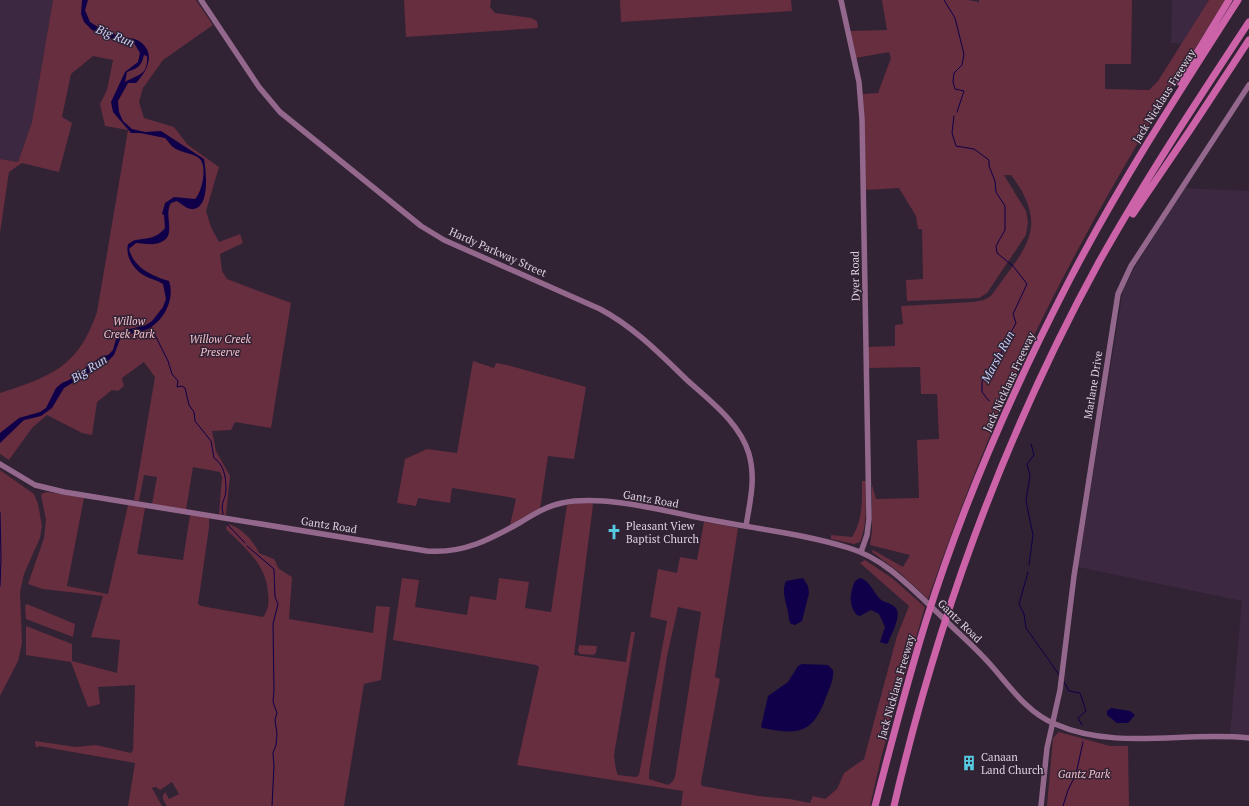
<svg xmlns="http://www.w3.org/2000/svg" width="1249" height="806" viewBox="0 0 1249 806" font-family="'PT Serif',serif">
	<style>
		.built { fill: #3c2840 }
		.green { fill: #662e3e; fill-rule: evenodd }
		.water { fill: #0f0049; fill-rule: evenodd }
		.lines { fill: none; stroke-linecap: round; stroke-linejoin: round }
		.stream { stroke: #0f0049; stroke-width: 1 }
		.secondary { stroke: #94688c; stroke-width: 5.5 }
		.highway { stroke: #cc63a8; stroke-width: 7 }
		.labels { text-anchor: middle; stroke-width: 3; stroke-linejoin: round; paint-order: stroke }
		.street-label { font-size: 11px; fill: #ded3e0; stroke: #312234 }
		.park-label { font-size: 11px; font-style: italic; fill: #f4c0cb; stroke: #312234 }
		.poi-label { font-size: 11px; fill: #ded3e0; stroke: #312234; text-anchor: start }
		.water-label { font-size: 12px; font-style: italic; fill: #c7cffa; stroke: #312234 }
	</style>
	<rect width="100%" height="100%" fill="#312234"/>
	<path class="built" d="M0 0H53L32 122 18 162 0 159Z
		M1172 0H1209L1182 44 1171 43Z
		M1184 188 1249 191V737L1230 734 1242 601 1078 567 1123 290 1135 267Z"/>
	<path class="green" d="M53 0H196L213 25 163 60 143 88 139 102 144 118 174 127 188 145 219 167 206 211 211 227 219 242 240 234 243 243 220 254 222 271 227 279 291 303 271 428 235 422 231 430 212 431 216 451 230 476 226 515 219 514 222 477 220 472 193 467 186 510 152 504 157 477 144 475 139 501 134 500 155 377 144 362 122 378 124 386 118 391 112 390 97 402 92 435 82 433 47 415 32 428 9 460 0 454V393C52 376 78 367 97 312L128 130 105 126 100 104 107 90 113 60 93 56 71 74 62 117 72 123 59 172 22 163 9 172 0 233V159L18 162 32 122Z
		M404 0H491L490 7 495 13 531 18 537 21 538 28 406 37Z
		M620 0H791L792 11 621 22Z
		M882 0H968L979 2V0H1132L1131 64H1105V89L1149 90 1158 81 1209 0H1225C1152 117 1080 236 1022 361 987 439 956 519 928 599L900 573 872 552 873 550 903 567 910 555 870 545 872 530V485L876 499 919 498 917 440 939 439 937 394H921L920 367 869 368 868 347 895 346V325L903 324 901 306 973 302 984 300 991 296C1023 250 1052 229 1011 175H1004L1026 211 1028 222 1026 235 987 293 979 298 907 301 906 280 923 279 922 229H918L916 216 899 188 865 190 863 94 878 93 891 58 889 52 856 58 850 31 887 30Z
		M473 361 494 368 496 363 507 365 586 387 574 459 548 456 540 509 510 525 516 499 509 497 452 488 450 503 418 498 416 506 397 503 405 459 427 449 457 453Z
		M0 470 34 494 38 504 42 526 40 538 24 574 20 592 22 643 18 661 0 696Z
		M862 481H866C865 501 868 523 860 542L854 544 831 539V535L852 537C863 520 862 501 862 481Z
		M48 492 84 498 67 586 108 594 128 505 145 508 137 554 183 560 190 515 209 518V528L198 604 201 606 263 617C269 609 269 602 268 593 266 564 245 548 226 529L227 524C240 526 254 541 259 553L274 559 279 569 292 577 289 619 373 633 376 606 390 607 381 680 364 684 344 806H167C163 800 161 798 165 792L169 799 179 794 172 782 160 790 156 787 152 788 162 806H128L135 763 39 746 36 748 35 741 76 747 96 745 131 753 133 750 135 685 98 687 100 704 88 707 71 662 26 655V626L72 644V661L117 673 120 640 91 637 103 596 43 589 28 584 44 538 46 520 41 495 43 493Z
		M577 503H591L593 505 574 655 626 662 631 632H635L614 755 616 770 618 775 636 777 639 775 667 621 650 617 658 569 677 573 680 557 697 560 704 522 738 528 715 677 720 679 701 782 702 786 758 796 790 799 810 803 813 796 825 799 837 789 844 773 864 759 897 636 909 606 860 563 865 560 892 578 925 607 882 754 870 806H681L683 791 517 765 539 667 536 665 393 640 402 578 419 580 415 607 467 615 470 596 496 600 499 578 529 582 525 608 551 612 567 505ZM678 607 701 612 675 777 672 782 668 785 649 779V773L667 656Z
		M27 604 75 624 73 637 26 619 25 606Z
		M579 645 597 646 596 653 593 655 580 654 578 651Z
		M1059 732 1110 746H1128L1129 806H1047L1053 738Z"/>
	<path class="water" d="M82 0H88L85 10 90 22C99 28 112 34 124 37 129 38 134 38 139 41 157 53 147 71 136 83H128L118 101 119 112 123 121 132 129 145 132 161 131 204 159C206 171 211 210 191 209 185 208 182 204 177 201L171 203C162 217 181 240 154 244 149 245 142 243 136 243L129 249C134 268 152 276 169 281 175 298 165 320 148 329 140 333 130 333 121 337L114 355 107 362 64 388 52 408 41 416 24 420 0 443V433L19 418 40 412 46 408 56 388 62 383 69 380 102 356 108 355 113 350 118 332 146 325 152 321 163 307 166 299 163 284C157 280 151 279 145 276 134 270 125 257 128 244 131 243 133 240 136 240 148 238 156 239 165 228L164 215 162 214 165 203 174 197 195 199C202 192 208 166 199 158 194 154 185 153 178 150 172 148 169 142 165 138L140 133H131L113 112 111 102 125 72 138 62 140 53 134 43 116 41 92 30 84 22 81 14ZM144 55 147 56C148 76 139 74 125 82L127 72C138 68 141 67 144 55Z
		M803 578 808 586 809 593 802 621 795 625 791 624 789 620C789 607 780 594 786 581Z
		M860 578C869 580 873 591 879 598 883 603 890 602 895 607 903 615 891 634 888 643L886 644 880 642 885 627 879 614 871 610 860 616 857 615C848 605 850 592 855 581Z
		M802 664 828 665 833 670C834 679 830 688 826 697 813 734 798 735 763 728L761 727 768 696 788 682 798 666Z
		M1111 708 1130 711 1135 715 1128 723H1117L1107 715V711Z"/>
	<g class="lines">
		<path class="stream" d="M944 0 955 18 964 54 962 65 954 73 953 82 955 89 964 91 957 112
			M954 116 952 133 956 146 974 149 989 160V166L995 181 996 192 1005 206V230L996 246 997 253 1013 266 1027 284 1013 314 1016 323 1003 347 1000 356 992 364 982 382V392L989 401
			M151 327 168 361 172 374 178 381 177 387 182 386 185 388 189 405 194 412 195 421 211 441 214 458C224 464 226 478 226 489 226 500 220 501 223 514
			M0 512 1 558 0 586
			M227 524 245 543
			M247 546 274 569 275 597 278 604 273 624 274 691 273 702 277 713 275 720 277 734 276 745 273 753 274 766 272 806
			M1029 565 1033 535 1026 501 1030 475 1027 464 1034 455 1031 444
			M1028 572 1019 604 1024 614 1026 628 1060 676
			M1064 682 1069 691 1080 693 1086 711 1078 718 1082 725
			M1063 806 1068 790 1076 774 1083 742"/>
		<path class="secondary" d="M201 0 259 87 280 112 421 226 444 240 600 309C634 327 660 354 687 380 710 401 740 423 749 454 756 479 750 501 746 526
			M841 0 859 82 862 119 869 519 867 535 861 552
			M0 464 35 485 64 492 427 551C463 554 491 539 521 522 534 514 547 506 562 503 604 494 668 512 711 520 757 529 805 534 849 548 886 559 913 590 940 615 956 631 974 646 989 663 1009 685 1026 712 1055 724 1116 751 1185 731 1249 738
			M1041 806 1047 748 1060 690 1074 576 1118 294 1131 266 1249 85"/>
		<path class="highway" d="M1179 82 1229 0
			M1133 214 1190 130 1249 40
			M875 806C891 744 907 682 926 621 963 503 1013 389 1070 279 1120 183 1179 92 1238 0
			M894 806C938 617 1006 432 1099 262 1145 180 1197 101 1249 22"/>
	</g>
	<defs>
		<g id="church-bare" transform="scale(1.2)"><path d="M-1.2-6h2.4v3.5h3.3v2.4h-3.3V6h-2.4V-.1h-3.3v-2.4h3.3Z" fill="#55cae0" stroke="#312234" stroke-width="2.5" paint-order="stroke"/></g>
		<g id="building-bare" transform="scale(1.2)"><path d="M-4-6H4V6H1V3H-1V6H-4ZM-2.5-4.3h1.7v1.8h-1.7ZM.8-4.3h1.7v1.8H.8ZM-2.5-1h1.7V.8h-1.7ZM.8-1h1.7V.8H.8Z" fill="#55cae0" stroke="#312234" stroke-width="2.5" paint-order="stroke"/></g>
	</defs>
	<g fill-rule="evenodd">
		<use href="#church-bare" x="614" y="532"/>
		<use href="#building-bare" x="969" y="763"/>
	</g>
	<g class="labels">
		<g class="street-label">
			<text transform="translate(1164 96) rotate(-58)" y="4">Jack Nicklaus Freeway</text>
			<text transform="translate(498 252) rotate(24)" y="4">Hardy Parkway Street</text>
			<text transform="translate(855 276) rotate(-91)" y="4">Dyer Road</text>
			<text transform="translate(1009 382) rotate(-65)" y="4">Jack Nicklaus Freeway</text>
			<text transform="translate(1093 385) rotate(-81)" y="4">Marlane Drive</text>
			<text transform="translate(651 499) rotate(10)" y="4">Gantz Road</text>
			<text transform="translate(329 525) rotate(9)" y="4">Gantz Road</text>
			<text transform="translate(960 621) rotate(44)" y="4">Gantz Road</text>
			<text transform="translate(896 687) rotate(-74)" y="4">Jack Nicklaus Freeway</text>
		</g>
		<g class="park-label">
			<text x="129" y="325">Willow<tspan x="129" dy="13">Creek Park</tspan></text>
			<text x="220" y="343">Willow Creek<tspan x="220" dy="13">Preserve</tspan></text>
			<text x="1084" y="778">Gantz Park</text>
		</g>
		<g class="poi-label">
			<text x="626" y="530">Pleasant View<tspan x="626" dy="13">Baptist Church</tspan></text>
			<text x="981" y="761">Canaan<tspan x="981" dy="13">Land Church</tspan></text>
		</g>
		<g class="water-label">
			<text transform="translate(115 36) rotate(22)" y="4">Big Run</text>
			<text transform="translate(998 357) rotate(-62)" y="4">Marsh Run</text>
			<text transform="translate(89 369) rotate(-32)" y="4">Big Run</text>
		</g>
	</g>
</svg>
